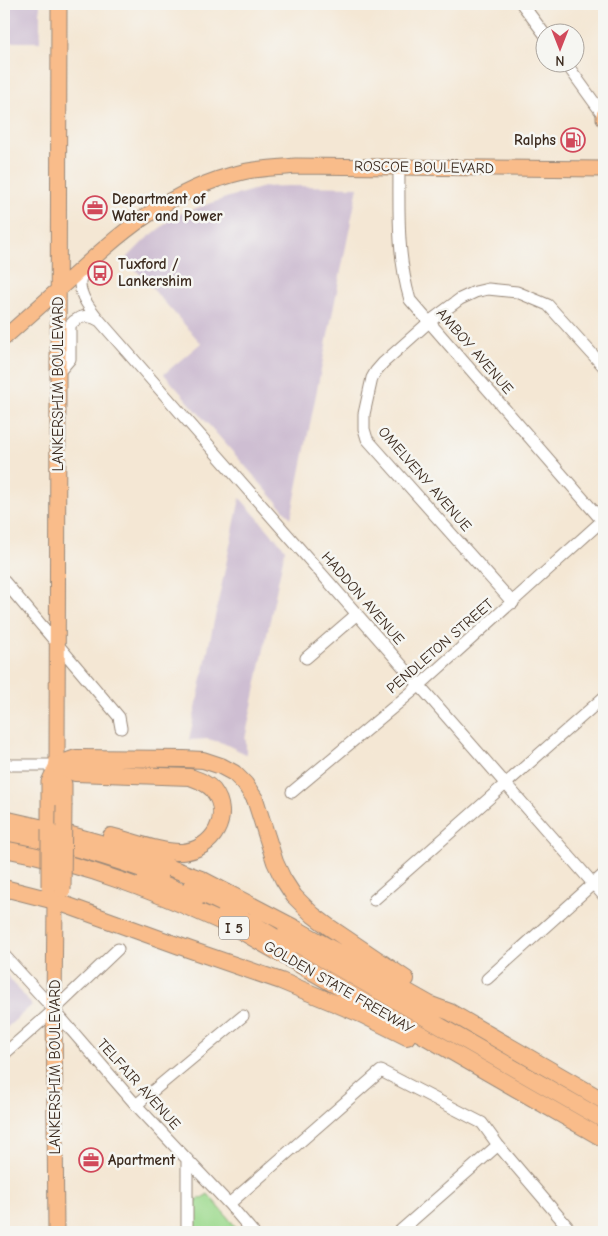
<svg xmlns="http://www.w3.org/2000/svg" width="608" height="1236" viewBox="0 0 608 1236" font-family="'Comic Neue',sans-serif">
	<style>
		.industrial { fill: #cebed2 }
		.green { fill: #9dda8e; stroke: #6c8256 }
		.lines { fill: none; stroke-linecap: round; stroke-linejoin: round }
		.minor-casing { stroke: #988879; stroke-width: 13 }
		.major-casing { stroke: #988879; stroke-width: 17 }
		.highway-casing { stroke: #988879; stroke-width: 18 }
		.minor { stroke: #fff; stroke-width: 11 }
		.major { stroke: #f9bc8a; stroke-width: 15 }
		.highway { stroke: #f9bc8a; stroke-width: 16 }
		.major-bridge-casing { stroke: #988879; stroke-width: 17; stroke-linecap: butt }
		.major-bridge { stroke: #f9bc8a; stroke-width: 15 }
		.labels { text-anchor: middle; stroke-width: 5; stroke-linejoin: round; paint-order: stroke }
		.shield { fill: #f6f6f2; stroke: #73675e; stroke-width: 1 }
		.shield-label { font-size: 14px; font-weight: bold; fill: #3b2a1e }
		.poi-label { font-size: 15px; font-weight: bold; fill: #3b2a1e; stroke: #f6f6f2; text-anchor: start }
		.street-label { font-size: 15px; fill: #3b2a1e; stroke: #f6f6f2 }
	</style>
	<rect width="100%" height="100%" fill="#f6f6f2"/>
	<filter id="ink" filterUnits="userSpaceOnUse"><feTurbulence type="fractalNoise" baseFrequency=".02" numOctaves="2"/><feDisplacementMap in="SourceGraphic" scale="10" xChannelSelector="R" yChannelSelector="G"/><feConvolveMatrix kernelMatrix="1 2 1 2 8 2 1 2 1" color-interpolation-filters="sRGB"/></filter>
	<filter id="wash" filterUnits="userSpaceOnUse"><feTurbulence type="fractalNoise" baseFrequency=".0096" numOctaves="4" result="noise"/><feDisplacementMap in="SourceGraphic" scale="20" xChannelSelector="R" yChannelSelector="G"/><feGaussianBlur stdDeviation="1.12" result="paint"/><feColorMatrix in="noise" values="0 0 0 0 0 0 0 0 0 0 0 0 0 0 0 0 0 1.4 0 .05"/><feComposite in="paint" operator="in"/></filter>
	<g filter="url(#wash)">
		<rect width="100%" height="100%" fill="#f4e7d4"/>
		<path class="industrial" d="M4 4H40V42H4Z
			M288 186 358 187 291 518 164 374 201 343 126 259 146 239 177 215 229 197 264 187Z
			M240 498 285 549 245 739 246 741V754L223 743 208 739 189 740Z
			M4 972 32 1005 4 1030Z"/>
		<path class="green" d="M208 1194 240 1232H193V1198L198 1201 199 1198H202Z"/>
	</g>
	<g filter="url(#ink)">
		<g class="lines">
			<g class="minor-casing">
				<path id="minor" d="M522 4 546 36
					M565 62 604 116
					M399 167C399 212 397 256 410 300L604 523
					M86 266C84 271 81 277 80 281 79 296 91 310 100 321L604 896
					M58 373 70 359V325C79 315 89 314 100 321
					M4 581 119 717 121 728
					M513 603 367 439 364 429V414L372 378 376 371 383 363 429 322 460 299 475 292 488 289 517 292 548 305 604 367
					M306 658 357 614
					M4 763 10 765H57
					M292 792 420 685 604 519
					M374 900 604 697
					M4 955 54 1010 136 1105 229 1204 253 1232
					M487 979 604 874
					M4 1054 54 1010 118 949
					M136 1105 243 1016
					M187 1159V1232
					M229 1204 381 1071 482 1123 498 1145 572 1232
					M399 1232 498 1145
					M603 1232H604"/>
			</g>
			<g class="major-casing">
				<path id="major" d="M59 4 57 765 64 784V805
					M604 115V119
					M4 338C22 322 40 306 58 290 115 238 165 190 243 172 260 168 279 168 296 166L604 169
					M49 829V782L57 765
					M50 890 55 901 54 1010 56 1232"/>
			</g>
			<g class="highway-casing">
				<path id="highway" d="M57 765 76 758 184 759 203 760 221 766 234 773 245 784 255 799 275 862 283 879 294 896 313 915 329 927 406 979
					M57 765 75 773 190 777C198 780 207 783 213 790 233 816 213 850 182 852 161 853 132 841 111 836
					M4 819 57 831 107 845 201 879 293 927 431 1005 450 1012 604 1101
					M4 832C57 842 109 856 160 876
					M4 849C87 864 165 895 241 931L604 1139
					M146 877 197 898
					M4 888 55 901 188 949 281 981 363 1015 407 1037
					M190 888 240 912
					M226 912 252 923 290 946
					M283 936 604 1120"/>
			</g>
			<use href="#minor" class="minor"/>
			<use href="#major" class="major"/>
			<use href="#highway" class="highway"/>
			<g class="major-bridge-casing">
				<path id="major-bridge" d="M49 886V829
					M63 890 64 805"/>
			</g>
			<use href="#major-bridge" class="major-bridge"/>
		</g>
	</g>
	<defs>
		<g id="fuel-ring" transform="scale(1.25)"><circle r="9.5" fill="#f6f6f2" stroke="#d1495b" stroke-width="1.5"/><path d="M-5.5-6h7V0h2V4h1.3V-2.5L3-4.5l.8-.8L6-3V5H2.5V1h-1V6h-7ZM-4.2-4.7v3.2H.2V-4.7Z" fill="#d1495b"/></g>
		<g id="office-ring" transform="scale(1.25)"><circle r="9.5" fill="#f6f6f2" stroke="#d1495b" stroke-width="1.5"/><path d="M-6-3h4V-5.5h4V-3h4V5H-6ZM-1-4.5V-3h2v-1.5ZM-6 0V1H6V0Z" fill="#d1495b"/></g>
		<g id="bus-ring" transform="scale(1.25)"><circle r="9.5" fill="#f6f6f2" stroke="#d1495b" stroke-width="1.5"/><path d="M-5-6H5V4H4V6H2V4H-2V6H-4V4H-5ZM-3.5-4V0h7V-4ZM-3.5 1.2v1.5H-2V1.2ZM2 1.2v1.5H3.5V1.2Z" fill="#d1495b"/></g>
	</defs>
	<g fill-rule="evenodd">
		<use href="#fuel-ring" x="573" y="140"/>
		<use href="#office-ring" x="95" y="208"/>
		<use href="#bus-ring" x="100" y="273"/>
		<use href="#office-ring" x="91" y="1160"/>
	</g>
	<g class="labels">
		<rect class="shield" x="219" y="916.5" width="30" height="23" rx="4"/>
		<g class="shield-label">
			<text x="234" y="933">I 5</text>
		</g>
		<g class="poi-label">
			<text x="556" y="145" text-anchor="end">Ralphs</text>
			<text x="112" y="204">Department of<tspan x="112" dy="17">Water and Power</tspan></text>
			<text x="118" y="269">Tuxford /<tspan x="118" dy="17">Lankershim</tspan></text>
			<text x="108" y="1165">Apartment</text>
		</g>
		<g class="street-label">
			<text transform="translate(424 167) rotate(1)" y="5">ROSCOE BOULEVARD</text>
			<text transform="translate(475 351) rotate(49)" y="5">AMBOY AVENUE</text>
			<text transform="translate(58 384) rotate(-90)" y="5">LANKERSHIM BOULEVARD</text>
			<text transform="translate(425 479) rotate(49)" y="5">OMELVENY AVENUE</text>
			<text transform="translate(363 598) rotate(49)" y="5">HADDON AVENUE</text>
			<text transform="translate(440 646) rotate(-41)" y="5">PENDLETON STREET</text>
			<text transform="translate(339 987) rotate(30)" y="5">GOLDEN STATE FREEWAY</text>
			<text transform="translate(55 1067) rotate(-90)" y="5">LANKERSHIM BOULEVARD</text>
			<text transform="translate(139 1084) rotate(48)" y="5">TELFAIR AVENUE</text>
		</g>
	</g>
	<rect width="608" height="1236" fill="none" stroke="#f6f6f2" stroke-width="20"/>
	<g transform="translate(560 48) rotate(180)"><circle r="24" fill="#f6f6f2" stroke="#aba49d"/>
	<path d="M0-4L9 19L0 12L-9 19Z" fill="#d1495b"/>
	<text y="-8" font-size="14" font-weight="bold" text-anchor="middle" fill="#3b2a1e">N</text>
	</g>
</svg>
